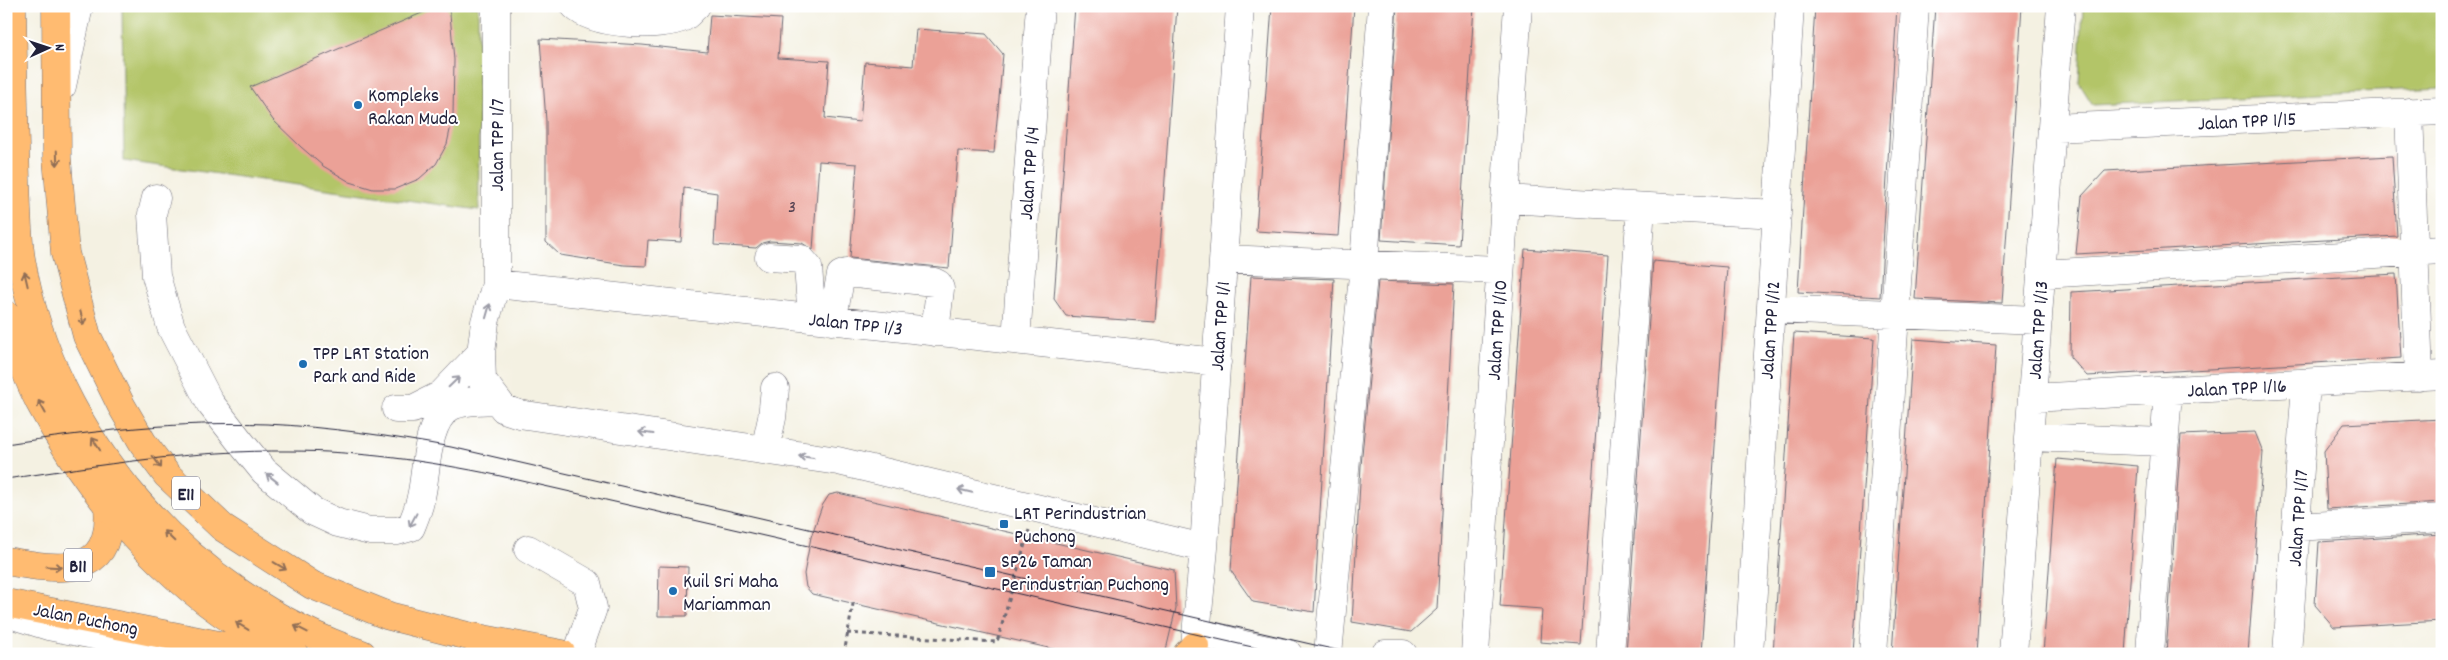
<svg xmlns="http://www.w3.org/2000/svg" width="2448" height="660" viewBox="0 0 2448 660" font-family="Dekko,sans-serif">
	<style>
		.green { fill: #b3c568; stroke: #6a7452 }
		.building { fill: #eba197 }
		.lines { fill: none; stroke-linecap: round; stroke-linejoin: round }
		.minor-casing { stroke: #6c6a75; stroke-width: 29 }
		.major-casing { stroke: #6c6a75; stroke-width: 29 }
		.highway-casing { stroke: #6c6a75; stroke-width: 29 }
		.path { stroke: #6c6a75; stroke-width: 3; stroke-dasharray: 4 4; stroke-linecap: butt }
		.minor { stroke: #fff; stroke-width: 28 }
		.major { stroke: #ffbb71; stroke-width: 28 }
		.highway { stroke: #ffbb71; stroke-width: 28 }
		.tram { stroke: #22223b; stroke-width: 1 }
		.oneway { stroke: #906e56 }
		.oneway2 { stroke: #9c9ca7 }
		.poi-dot { fill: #1f6fb2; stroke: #fff; stroke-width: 2 }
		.labels { text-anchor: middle; stroke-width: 4; stroke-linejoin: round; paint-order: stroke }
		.number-label { font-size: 18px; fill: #544252 }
		.shield { fill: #fff; stroke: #646476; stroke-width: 1 }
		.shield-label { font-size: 19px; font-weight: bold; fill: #22223b }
		.poi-label { font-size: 20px; fill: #22223b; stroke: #fff; text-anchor: start }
		.street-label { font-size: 20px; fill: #22223b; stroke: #fff }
	</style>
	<rect width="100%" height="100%" fill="#fff"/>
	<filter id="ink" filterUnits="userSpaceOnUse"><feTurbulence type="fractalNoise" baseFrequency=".02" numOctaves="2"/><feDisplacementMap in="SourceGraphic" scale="10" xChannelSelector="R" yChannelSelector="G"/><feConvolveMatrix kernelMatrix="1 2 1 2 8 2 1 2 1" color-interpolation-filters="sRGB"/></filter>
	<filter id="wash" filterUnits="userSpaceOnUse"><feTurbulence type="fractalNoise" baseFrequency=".0096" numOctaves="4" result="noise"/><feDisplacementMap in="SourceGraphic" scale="20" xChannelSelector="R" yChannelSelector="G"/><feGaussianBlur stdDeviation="1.12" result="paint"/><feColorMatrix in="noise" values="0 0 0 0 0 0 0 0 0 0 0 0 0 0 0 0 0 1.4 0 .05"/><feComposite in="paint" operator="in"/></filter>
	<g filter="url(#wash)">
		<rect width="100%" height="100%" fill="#f4f1e2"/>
		<path class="green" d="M122 6H478L479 210 124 161Z
			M2083 6H2442V88L2093 105 2079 83Z"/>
		<g id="blocks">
			<path class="building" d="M438 6H447L450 14 454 60 453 116 447 144 436 164 419 179 395 189H373L350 182 323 166 301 147 273 120 250 87Z
				M1075 6H1177L1155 322 1066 316 1054 299Z
				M1272 6H1354L1338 236 1256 231Z
				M1397 6H1474L1459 245 1381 240Z
				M1815 6H1897L1880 297 1798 292Z
				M1935 6H2022L2002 303 1915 299Z
				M710 15 781 19 778 58 829 61 825 118 860 122 865 62 913 66 916 29 986 34 1003 54 994 153 958 151 949 268 850 258 857 164 819 161 813 250 802 243 770 241 762 243 756 248 714 245 717 193 684 188 681 242 648 240 646 266 624 265 560 255 546 242V121L540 39 642 45 707 52Z
				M2392 156 2397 236 2076 254 2082 196 2105 171Z
				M1525 249 1608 255 1581 645 1540 642 1542 609 1500 606Z
				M1653 261 1727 267 1701 654H1626Z
				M2396 274 2401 358 2087 376 2070 357 2071 292Z
				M1251 276 1334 279 1314 612 1253 602 1231 571Z
				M1378 281 1454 284 1437 609 1411 632 1352 622 1361 466Z
				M1794 333 1874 338 1853 654H1773Z
				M1913 339 1996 345 1977 654H1892Z
				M2442 419V502L2327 509 2324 451 2344 424Z
				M2255 432 2263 452 2248 654H2166L2181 435Z
				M2057 459 2138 466 2125 654H2043Z
				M838 493 1174 570 1176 608 1165 654H1075L812 594 806 587 804 574 811 537 822 506 829 495Z
				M2442 534V621L2334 627 2315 605 2319 542Z
				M659 566 688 567 687 616H658Z"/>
		</g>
	</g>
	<g filter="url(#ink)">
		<use href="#blocks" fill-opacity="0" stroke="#6c6a75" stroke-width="1"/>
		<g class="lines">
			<g class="minor-casing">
				<path id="minor" d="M496 6V284L485 322 481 353 482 380 504 409 519 414 838 461 1204 548
					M575 6C594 25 661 28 684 17 688 15 692 9 696 6
					M62 86 79 6
					M2409 112 2419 377
					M2052 128 2442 111
					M156 198 152 214 156 276 171 327 210 403 242 444 264 471 312 511 338 523 370 531H397L411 527C415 517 419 508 421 497 427 473 425 422 450 407 462 400 482 401 496 400
					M1505 199 1777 214
					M769 257 801 259 808 267 812 318
					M1224 259 1500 270
					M2042 274 2442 250
					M496 284 1217 362
					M1771 309 2038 320
					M832 321 841 275 846 273 934 282 938 284 940 289 935 332
					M1016 340 1040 6
					M2032 398 2442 375
					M396 409H413L441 395 481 353
					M2029 437 2165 442
					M765 450 772 418 775 388
					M2296 527 2442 518
					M528 549 587 583 593 608 577 654
					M6 613 48 626 160 648 171 654
					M1197 632 1244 645 1288 654
					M1195 646 1204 548 1240 6
					M1328 654 1364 264 1382 6
					M1385 654H1403
					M1475 654 1518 6
					M1610 654 1641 207
					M1749 654 1790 6
					M1873 654 1915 6
					M2013 654 2061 6
					M2150 654 2168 391
					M2287 654 2306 383"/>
			</g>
			<g class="major-casing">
				<path id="major" d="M6 561C58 570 114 580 108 506
					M6 603 229 647 260 651 285 650"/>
			</g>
			<g class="highway-casing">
				<path id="highway" d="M12 6C13 64 14 121 16 179 17 206 17 233 21 259 52 440 190 596 362 654
					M56 6 57 158 65 253 87 336 121 405 143 443 167 475 222 527 312 585 389 616 468 636 562 654
					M6 315C16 345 26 376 40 403 93 504 188 608 294 654
					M1187 654 1195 646"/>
			</g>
			<path class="path" d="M847 633 997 642 1029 530
				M844 654 853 604"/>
			<use href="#minor" class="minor"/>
			<use href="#major" class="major"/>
			<use href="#highway" class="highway"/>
			<path class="tram" d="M6 444C92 431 180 421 267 424 329 427 390 436 451 447L1354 654
				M6 479C100 465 194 450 289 451 358 451 428 461 496 475L1283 654"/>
		</g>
		<defs><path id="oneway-shaft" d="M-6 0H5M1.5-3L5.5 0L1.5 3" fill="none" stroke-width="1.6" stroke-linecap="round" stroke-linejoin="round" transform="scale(1.25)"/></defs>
		<g class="oneway">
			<use href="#oneway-shaft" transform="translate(57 158) rotate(88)"/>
			<use href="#oneway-shaft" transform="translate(26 279) rotate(-103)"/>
			<use href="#oneway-shaft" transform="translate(82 318) rotate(76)"/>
			<use href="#oneway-shaft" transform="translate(42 407) rotate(-119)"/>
			<use href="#oneway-shaft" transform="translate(96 444) rotate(-123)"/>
			<use href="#oneway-shaft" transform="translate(157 462) rotate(54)"/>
			<use href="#oneway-shaft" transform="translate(169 536) rotate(-136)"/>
			<use href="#oneway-shaft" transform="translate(280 566) rotate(31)"/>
			<use href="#oneway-shaft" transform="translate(54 567) rotate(3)"/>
			<use href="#oneway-shaft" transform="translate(242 626) rotate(-149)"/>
			<use href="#oneway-shaft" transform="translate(301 629) rotate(-153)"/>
		</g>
		<g class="oneway2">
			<use href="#oneway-shaft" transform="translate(488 311) rotate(-74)"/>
			<use href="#oneway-shaft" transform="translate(454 382) rotate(-44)"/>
			<use href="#oneway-shaft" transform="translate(646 433) rotate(-172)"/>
			<use href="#oneway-shaft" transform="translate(806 457) rotate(-172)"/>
			<use href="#oneway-shaft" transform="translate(272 478) rotate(-142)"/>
			<use href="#oneway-shaft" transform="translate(965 491) rotate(-167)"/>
			<use href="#oneway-shaft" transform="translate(413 520) rotate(118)"/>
		</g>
	</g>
	<g class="poi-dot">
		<circle cx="358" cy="105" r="5"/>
		<circle cx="303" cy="364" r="5"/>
		<rect x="999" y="519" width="10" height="10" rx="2.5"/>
		<rect x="984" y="566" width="12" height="12" rx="2.5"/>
		<circle cx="673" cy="591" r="5"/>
	</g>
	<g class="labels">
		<g class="number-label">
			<text x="792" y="212">3</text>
		</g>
		<g class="shield">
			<rect x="172" y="476.5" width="28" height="33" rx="4"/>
			<rect x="64" y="548.5" width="28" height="33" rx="4"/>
		</g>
		<g class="shield-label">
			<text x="186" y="500">E11</text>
			<text x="78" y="572">B11</text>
		</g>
		<g class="poi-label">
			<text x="368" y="101">Kompleks<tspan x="368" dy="23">Rakan Muda</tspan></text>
			<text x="313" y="359">TPP LRT Station<tspan x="313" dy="23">Park and Ride</tspan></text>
			<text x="1014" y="519">LRT Perindustrian<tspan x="1014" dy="23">Puchong</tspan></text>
			<text x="1001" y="567">SP26 Taman<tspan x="1001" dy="23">Perindustrian Puchong</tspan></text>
			<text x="683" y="587">Kuil Sri Maha<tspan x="683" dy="23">Mariamman</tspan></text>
		</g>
		<g class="street-label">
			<text transform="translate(2247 120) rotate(-3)" y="7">Jalan TPP 1/15</text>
			<text transform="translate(496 145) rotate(-90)" y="7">Jalan TPP 1/7</text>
			<text transform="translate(1028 173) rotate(-86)" y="7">Jalan TPP 1/4</text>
			<text transform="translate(856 323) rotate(6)" y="7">Jalan TPP 1/3</text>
			<text transform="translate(1219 326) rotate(-86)" y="7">Jalan TPP 1/1</text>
			<text transform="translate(1496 330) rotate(-86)" y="7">Jalan TPP 1/10</text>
			<text transform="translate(1769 330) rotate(-86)" y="7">Jalan TPP 1/12</text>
			<text transform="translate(2037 330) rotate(-86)" y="7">Jalan TPP 1/13</text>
			<text transform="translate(2237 387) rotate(-3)" y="7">Jalan TPP 1/16</text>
			<text transform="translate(2297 518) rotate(-86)" y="7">Jalan TPP 1/17</text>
			<text transform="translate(86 618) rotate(11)" y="7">Jalan Puchong</text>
		</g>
	</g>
	<rect width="2448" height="660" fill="none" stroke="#fff" stroke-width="25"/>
	<g transform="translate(48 48) rotate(87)" stroke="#ffffff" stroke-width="4" paint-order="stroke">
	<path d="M0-4L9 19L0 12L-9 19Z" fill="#22223b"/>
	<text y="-8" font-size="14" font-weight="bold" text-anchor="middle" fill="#22223b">N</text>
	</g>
</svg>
